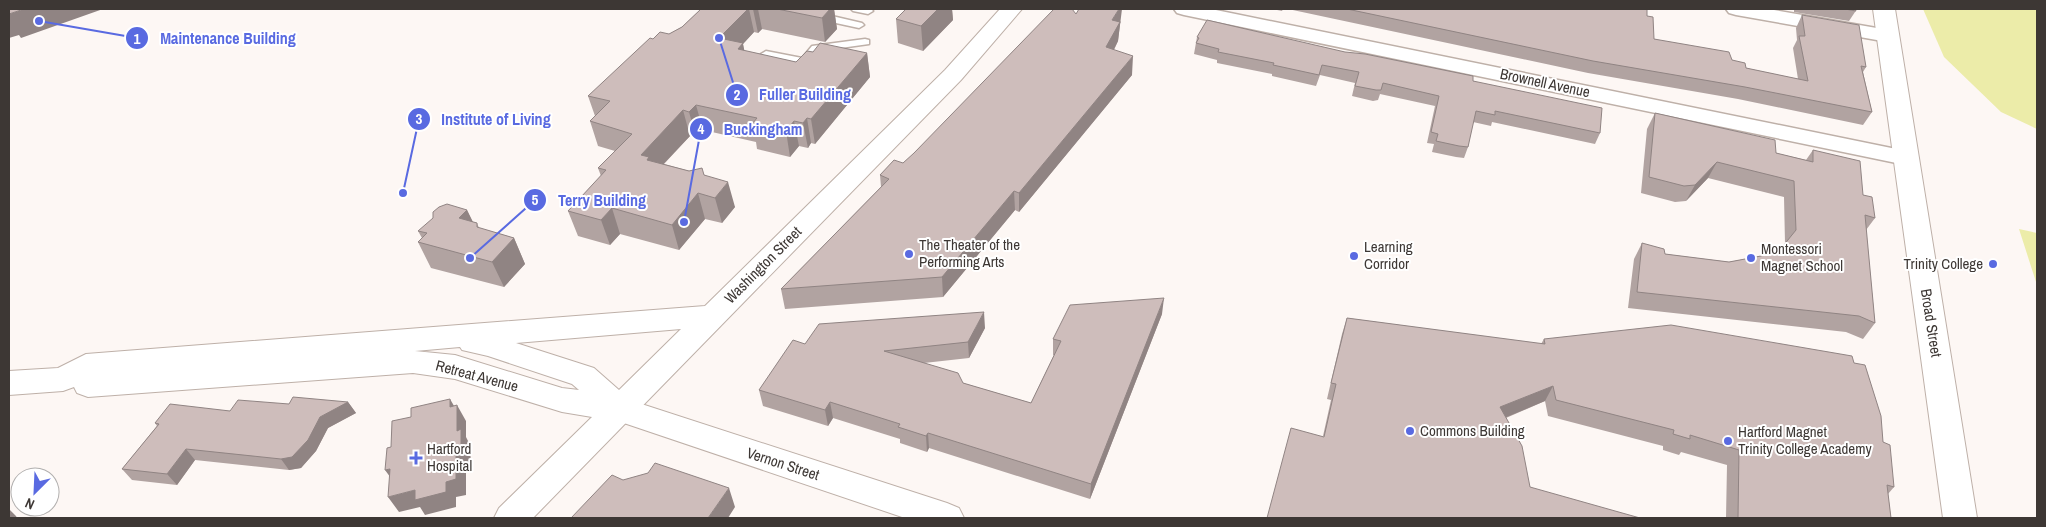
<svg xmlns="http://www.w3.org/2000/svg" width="2046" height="527" viewBox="0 0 2046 527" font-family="'Archivo Narrow',sans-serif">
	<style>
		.green { fill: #ececa9 }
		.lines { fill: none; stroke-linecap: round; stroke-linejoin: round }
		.service-casing { stroke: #beb0a8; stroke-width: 3 }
		.minor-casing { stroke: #beb0a8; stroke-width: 3 }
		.tertiary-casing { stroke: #beb0a8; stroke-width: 2 }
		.secondary-casing { stroke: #beb0a8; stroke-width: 2 }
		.service { fill: #fff; fill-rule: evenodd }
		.minor { fill: #fff; fill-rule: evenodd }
		.tertiary { fill: #fff; fill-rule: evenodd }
		.secondary { fill: #fff; fill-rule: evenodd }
		.wall { fill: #b1a3a1 }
		.shaded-wall { fill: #908483 }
		.building { fill: #cebdbb; stroke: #908483 }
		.poi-dot { fill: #596ae1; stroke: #fff; stroke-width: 2 }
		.labels { text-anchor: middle; stroke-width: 4; stroke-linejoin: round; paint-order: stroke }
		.street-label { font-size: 15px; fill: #3d3734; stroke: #fff }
		.poi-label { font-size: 15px; fill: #3d3734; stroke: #fff; text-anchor: start }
		.leader { fill: none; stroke: #596ae1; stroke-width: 2 }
		.callout-dot { fill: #596ae1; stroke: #fff; stroke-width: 2 }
		.mark-label { font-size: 15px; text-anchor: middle; font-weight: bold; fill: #fff }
		.callout-label { font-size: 16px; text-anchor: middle; font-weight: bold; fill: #596ae1; stroke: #fff; stroke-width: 4; stroke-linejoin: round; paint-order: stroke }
	</style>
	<rect width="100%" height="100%" fill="#fdf7f4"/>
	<path class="green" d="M1923 9H2037V129L2001 112 1944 57Z
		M2019 229 2037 233V285Z"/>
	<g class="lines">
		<g class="service-casing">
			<path id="service" d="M791 9H802L862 23 864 25 859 28 799 15Z
				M851 9H871L873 11 868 14 853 11Z
				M865 39 869 40V44L819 51 808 64 804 65 762 56 761 54 766 51 802 58 812 46Z"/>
		</g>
		<g class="minor-casing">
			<path id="minor" d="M1174 9H1211L1906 151 1914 153 1917 158 1914 163 1906 165 1184 15 1177 13Z
				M1726 9H1768L1888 30 1895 32 1898 36 1895 40 1888 42 1736 15 1729 13Z"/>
		</g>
		<g class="tertiary-casing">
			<path id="tertiary" d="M620 397 947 503 959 508 964 518H905L609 418 604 409 609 400Z"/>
		</g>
		<g class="secondary-casing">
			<path id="secondary" d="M1000 9H1022L961 80 533 518H494L499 508 592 417 562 412 455 379 413 373 88 397 77 393 74 387 63 391 9 395V371L58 368 86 354 705 306 945 70ZM681 329 619 390 594 368 516 343ZM460 347 462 350 488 356 572 384 579 390 562 388 455 355 415 351Z
				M1873 9H1895L1977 518H1943Z"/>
		</g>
		<use href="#service" class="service"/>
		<use href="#minor" class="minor"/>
		<use href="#tertiary" class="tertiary"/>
		<use href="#secondary" class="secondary"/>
	</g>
	<path class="wall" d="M701 9H834L837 29 825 42 762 29 758 33 754 32 743 44 744 51 796 62 813 52 867 53 870 77 815 144 811 143 808 148 799 146 790 157 757 149 756 142 703 130 696 137 690 136 664 164 704 175 735 207 722 223 705 219 679 250 620 234 610 245 578 236 568 211 601 176 598 168 615 151 598 146 590 121 595 116 588 96 669 34 682 27Z
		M906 9H952L953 20 923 51 898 43 896 19Z
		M1272 9H1283L1282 11Z
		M1288 9H1647V16L1654 39 1732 60 1746 68 1798 79 1793 48 1797 40 1796 28 1802 15 1866 67 1863 72 1872 112 1863 125 1738 99 1588 73Z
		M1794 9H1857L1849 21 1794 12Z
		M1121 21 1120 24 1118 41 1114 50 1132 75 1019 212 1015 210 943 297 785 309 781 289 881 187 880 175 903 163Z
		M1197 37 1473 81 1600 133 1595 144 1492 122 1491 126 1473 122 1468 147 1464 158 1456 157 1432 152 1434 144 1427 143 1435 106 1380 94 1378 100 1373 101 1352 96 1355 83 1320 75 1316 86 1272 76V74L1217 63V60L1194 54Z
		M1655 113 1776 153 1806 160 1813 150 1863 195 1875 218 1866 230 1875 323 1863 339 1846 332 1628 308 1634 259 1642 243 1665 254 1729 262 1761 256 1783 246 1785 243 1784 197 1708 178 1686 201 1675 202 1641 193 1647 129Z
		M467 210 473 222 477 223 479 228 514 238 525 264 504 287 431 268 418 242 422 238 418 231Z
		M1162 314 1090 499 929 448 927 452 900 443V439L833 418 828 426 763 406 759 390 805 344 985 328 969 358 924 363 963 383 1031 403 1054 355H1053V339Z
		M1347 318 1541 344 1544 339 1854 363 1883 442 1894 487 1888 494 1891 518H1726L1727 465 1681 452 1679 455 1663 450V446L1548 416 1545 401 1506 418 1323 436 1331 400 1327 399 1342 334Z
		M348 402 356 413 328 428 316 451 301 468 289 470 195 460 177 485 132 480 122 469 157 426 155 423 230 411 289 404Z"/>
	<path class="shaded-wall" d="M24 9H103L21 38 19 35 9 38V14Z
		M748 9H749L754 32 743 44 748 68 719 38Z
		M753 9H758L762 29 758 33Z
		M830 9H834L837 29 825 42 822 18Z
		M938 9H952L953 20 923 51 921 26Z
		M1119 9H1122L1118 41 1105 67 1106 47 1112 20Z
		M867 53 870 77 815 144 811 119Z
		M1133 56 1132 75 1019 212V193Z
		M696 105 703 130 696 137 689 112Z
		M683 110 690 136 654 174 641 155Z
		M807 118 811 143 808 148 803 123Z
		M794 121 799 146 790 157 786 131Z
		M1717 162 1708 178 1686 201 1695 185Z
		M728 182 735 207 722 223 715 198Z
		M1014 191 1015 210 943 297 942 277Z
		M698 193 705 219 679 250 672 225Z
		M612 208 620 234 610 245 601 220Z
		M467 210 479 235 459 218Z
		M514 238 525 264 504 287 492 262Z
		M1164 298 1162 314 1090 499 1091 484Z
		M984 312 985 328 969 358 968 342Z
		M1553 386 1545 401 1492 423 1500 407Z
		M450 399 457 411V405L466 421V437L470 445 471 466 466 468V495L456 497V507L425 515 420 507 399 512 388 497 446 482 457 431 450 407Z
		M348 402 356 413 328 428 316 451 301 468 289 470 281 459 320 417Z
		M830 402 833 418 828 426 825 410Z
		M928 433 929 448 927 452 926 436Z
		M186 449 195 460 177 485 167 474Z
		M390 469 396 485 385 470Z
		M729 488 735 507 728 518H708Z
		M9 509 16 516 17 518H9Z"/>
	<path class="building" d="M9 9H24L9 14Z
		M701 9H748L719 38 743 43 738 49 796 62 807 51 813 52 820 43 867 53 811 119 807 118 803 123 794 121 786 131 752 124 757 118 696 105 689 112 683 110 641 155 649 157 647 160 689 171 702 168 704 175 728 182 715 198 698 193 672 225 612 208 601 220 568 211 606 170 598 168 632 134 590 121 610 101 588 96 650 38 653 39 660 32 669 34 682 27Z
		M777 9H830L822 18Z
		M906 9H938L921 26 896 19Z
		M1054 9H1072L1076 14 1079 9H1119L1112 20 1120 22 1106 47 1133 56 1019 193 1014 191 942 277 781 289 889 179 880 175 894 160 903 163 914 153Z
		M1347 9H1647V16L1653 17 1654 39 1729 52 1732 60 1745 63 1746 68 1808 81 1799 36H1805L1802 15 1859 25 1866 67 1861 66 1872 112 1745 87 1593 61Z
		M1845 9H1855L1856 11Z
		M1207 20 1345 52 1365 54 1473 76V81L1602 108 1600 133 1495 111V115L1476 111 1468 147 1459 146 1436 141 1438 134 1431 132 1439 96 1383 83 1381 90H1376L1355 86 1359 72 1322 65 1319 75 1273 65 1274 63 1218 52 1219 49 1196 43 1199 38 1197 37Z
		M1655 113 1775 140 1776 153 1813 162V150L1860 161 1863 195 1872 197 1875 218 1865 215 1875 323 1859 316 1637 292 1642 243 1664 249 1665 254 1729 262 1761 256 1783 246 1796 230 1794 181 1717 162 1695 185 1684 186 1649 177Z
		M447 204 467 210 459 218 477 223V227L514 238 492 262 418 242 427 233 418 231 433 218V212L439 207Z
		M1164 298 1091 484 928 433 926 436 898 427 900 424 830 402 825 410 759 390 793 340 805 344 819 324 984 312 968 342 884 351 958 373 963 383 1031 403 1061 341 1053 339 1070 305Z
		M1347 318 1545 344 1544 339 1671 325 1852 356 1854 363 1865 365 1881 416 1883 442 1890 445 1894 487 1887 485 1891 518H1738L1739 450 1690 435V439L1673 434 1674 430 1556 400 1553 386 1500 407 1522 446 1530 487 1640 518H1267L1291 428 1324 437 1336 384 1331 383Z
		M293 397 348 402 320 417 308 440 292 457 281 459 186 449 167 474 122 469 159 424 155 423 170 404 230 411 238 400 289 404Z
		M450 399V407L457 405V431L461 429V451L456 452V479L446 482V492L415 500V490L388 497 390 469 385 470 387 448 391 447 392 421 411 417V408Z
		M655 463 729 488 708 518H571L612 475 623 480 648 473Z"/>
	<g class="poi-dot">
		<circle cx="909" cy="254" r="5"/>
		<circle cx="1354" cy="256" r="5"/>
		<circle cx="1751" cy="258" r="5"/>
		<circle cx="1993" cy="264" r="5"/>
		<circle cx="1410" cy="431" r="5"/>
		<circle cx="1728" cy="441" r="5"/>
		<path d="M413.5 450.5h5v5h5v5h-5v5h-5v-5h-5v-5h5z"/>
	</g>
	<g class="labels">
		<g class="street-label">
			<text transform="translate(1545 83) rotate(12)" y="5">Brownell Avenue</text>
			<text transform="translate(763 265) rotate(-45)" y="5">Washington Street</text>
			<text transform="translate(1931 323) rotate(81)" y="5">Broad Street</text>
			<text transform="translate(477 376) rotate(15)" y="5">Retreat Avenue</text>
			<text transform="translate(783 464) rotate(18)" y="5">Vernon Street</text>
		</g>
		<g class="poi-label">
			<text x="919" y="250">The Theater of the<tspan x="919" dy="17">Performing Arts</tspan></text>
			<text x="1364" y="252">Learning<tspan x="1364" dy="17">Corridor</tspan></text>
			<text x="1761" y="254">Montessori<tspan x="1761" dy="17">Magnet School</tspan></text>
			<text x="1983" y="269" text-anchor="end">Trinity College</text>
			<text x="1420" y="436">Commons Building</text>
			<text x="1738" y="437">Hartford Magnet<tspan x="1738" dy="17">Trinity College Academy</tspan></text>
			<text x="427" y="454">Hartford<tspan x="427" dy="17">Hospital</tspan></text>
		</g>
	</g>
	<path class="leader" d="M39 21L137 38M719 38L737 95M403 193L419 119M684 222L701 129M470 258L535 200"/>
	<g class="callout-dot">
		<circle cx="39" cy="21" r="5"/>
		<circle cx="719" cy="38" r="5"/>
		<circle cx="403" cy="193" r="5"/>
		<circle cx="684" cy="222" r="5"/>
		<circle cx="470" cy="258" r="5"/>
		<circle cx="137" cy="38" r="12"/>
		<circle cx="737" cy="95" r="12"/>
		<circle cx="419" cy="119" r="12"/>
		<circle cx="701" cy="129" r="12"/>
		<circle cx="535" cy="200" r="12"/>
	</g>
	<g class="mark-label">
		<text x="137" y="44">1</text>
		<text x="737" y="100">2</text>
		<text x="419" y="124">3</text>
		<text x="701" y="134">4</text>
		<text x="535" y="205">5</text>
	</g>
	<g class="callout-label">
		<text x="228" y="44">Maintenance Building</text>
		<text x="805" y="100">Fuller Building</text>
		<text x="496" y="125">Institute of Living</text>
		<text x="763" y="135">Buckingham</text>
		<text x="602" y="206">Terry Building</text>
	</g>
	<rect width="2046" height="527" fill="none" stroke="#3d3734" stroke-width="20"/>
	<g transform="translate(35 492) rotate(204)"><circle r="24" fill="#ffffff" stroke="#b1afae"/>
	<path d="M0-4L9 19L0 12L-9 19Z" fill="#596ae1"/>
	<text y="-8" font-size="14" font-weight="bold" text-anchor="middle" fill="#3d3734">N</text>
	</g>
</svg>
